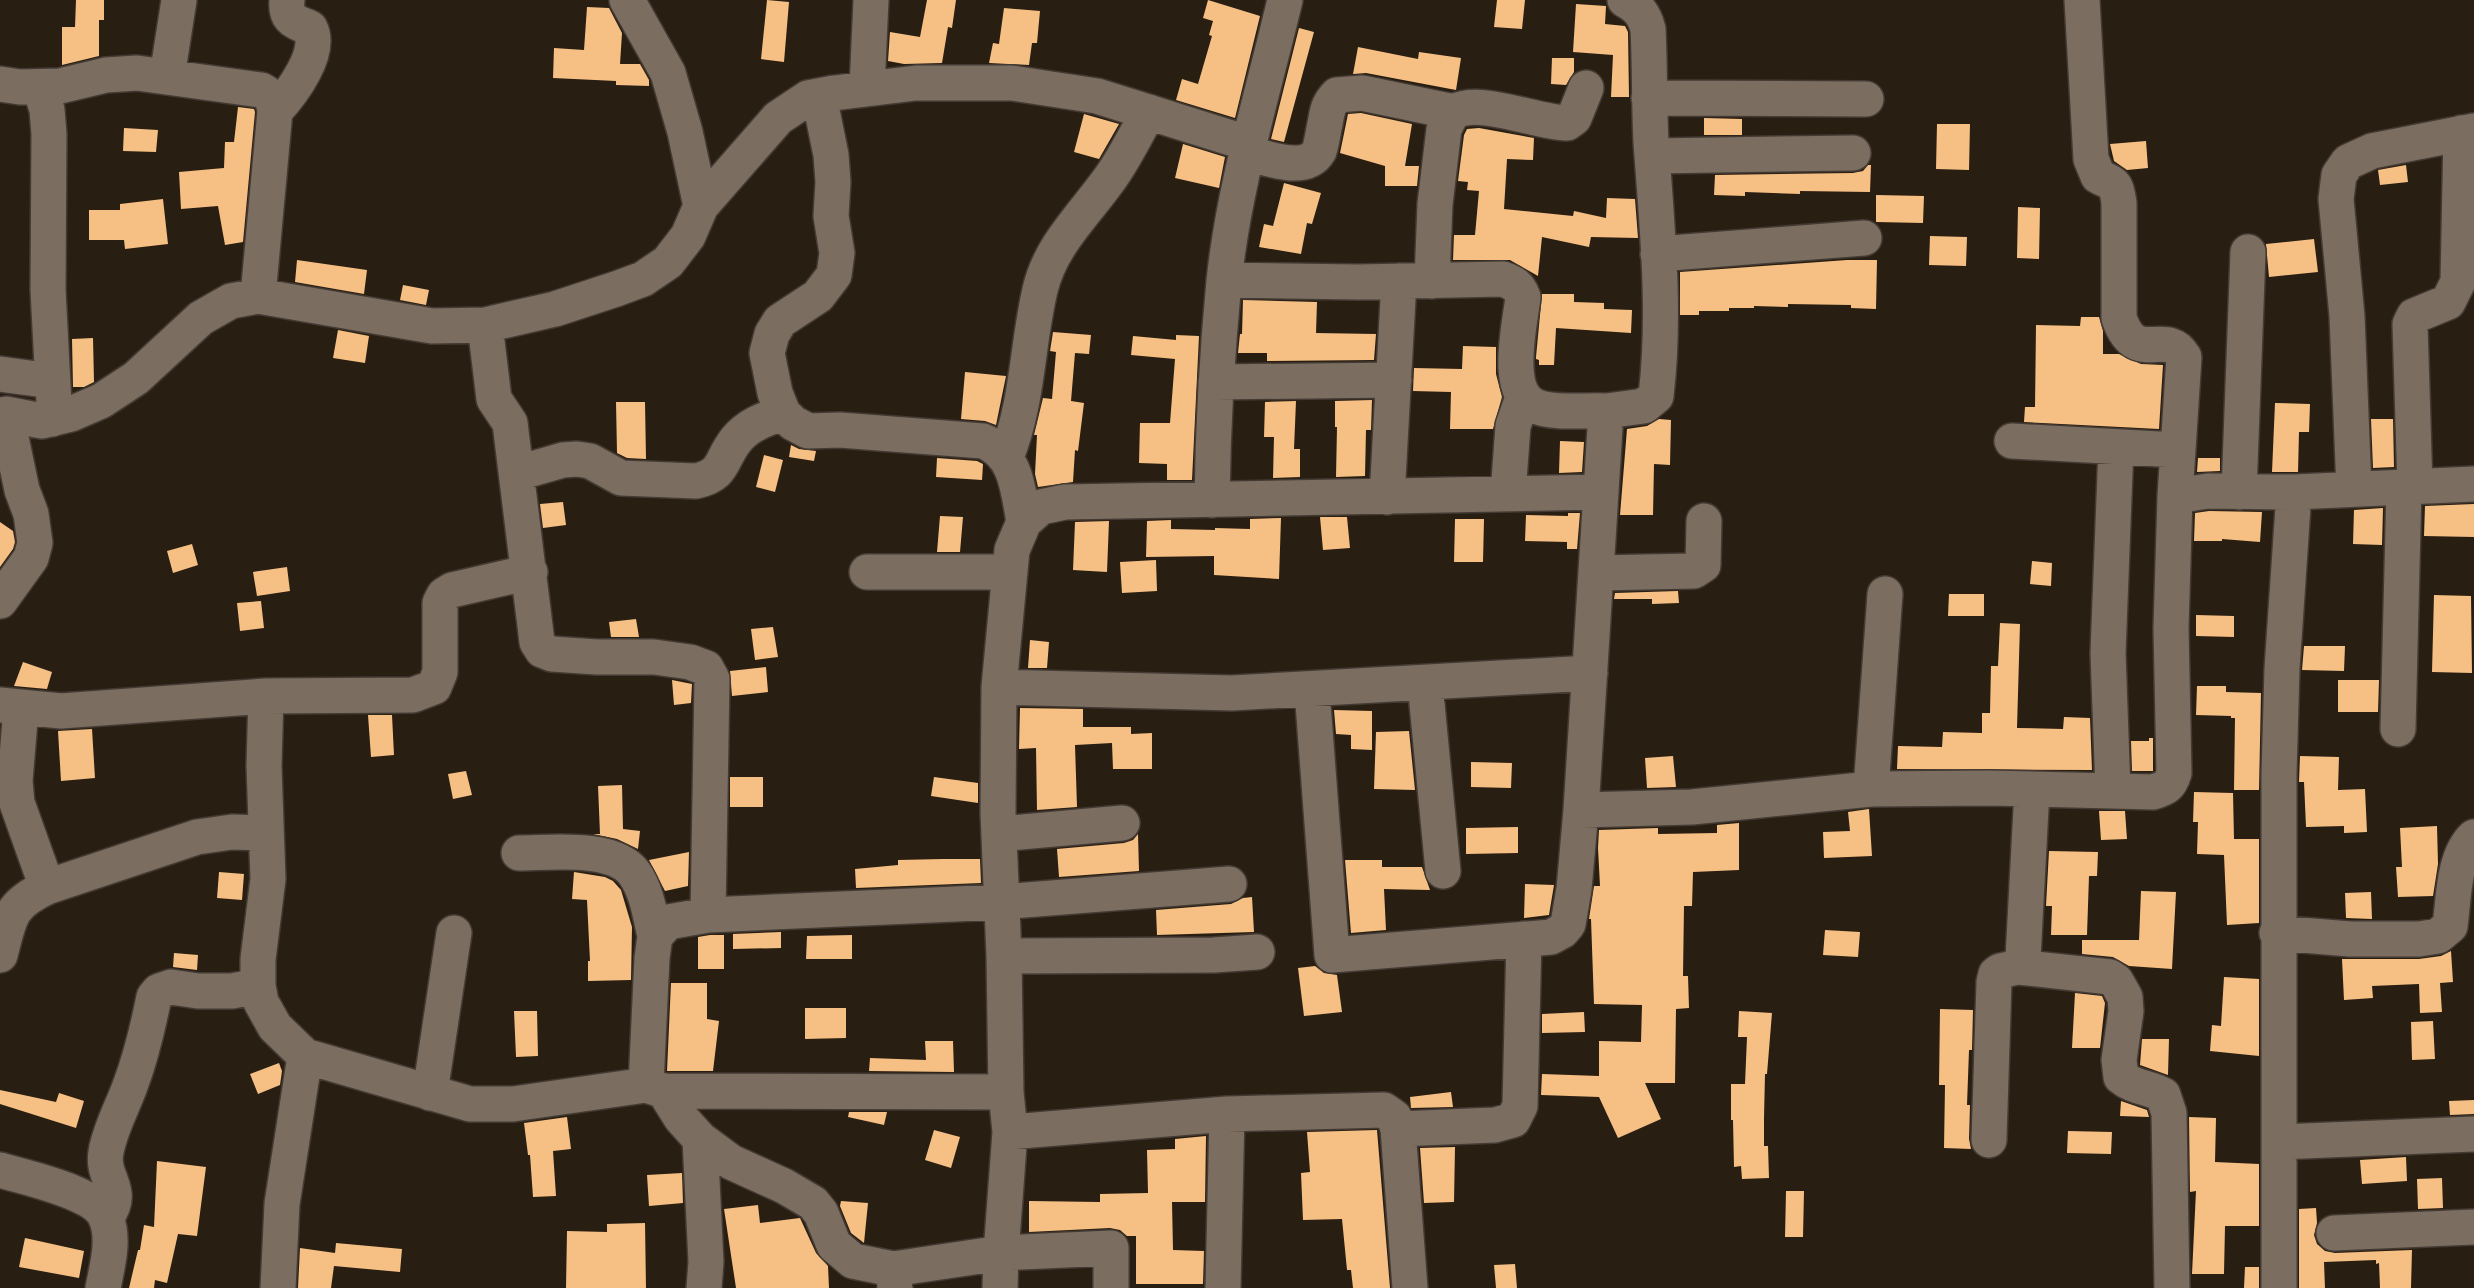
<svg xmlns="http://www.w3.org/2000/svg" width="2474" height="1288" viewBox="0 0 2474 1288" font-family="'IBM Plex Sans',sans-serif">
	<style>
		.building { fill: #f6c084 }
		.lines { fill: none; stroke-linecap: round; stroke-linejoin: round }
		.minor-casing { stroke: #433a33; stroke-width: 38 }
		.minor { stroke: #7b6d5f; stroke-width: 35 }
	</style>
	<rect width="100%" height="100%" fill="#291e12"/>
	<path class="building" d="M76 0H104V20H99V56L62 65V27H75Z
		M767 0 789 2 784 62 761 59Z
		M927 0H956L952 28 948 27 942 63 904 64 888 61 890 32 920 37Z
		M1208 0 1260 16 1235 118 1176 100 1182 79 1198 84 1212 36 1209 35 1213 21 1203 18Z
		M1497 0H1525L1522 29 1494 27Z
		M1576 4 1606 6 1605 24 1625 26 1628 32 1629 97H1611L1613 55 1573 52Z
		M587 7 609 8 622 33 620 64H640L649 80V86L616 85V81L553 78 554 48 584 50Z
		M1004 8 1040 11 1037 43H1032L1029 65 989 63 993 43 999 44Z
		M1299 28 1314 32 1284 142 1271 139Z
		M1358 47 1418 59 1419 52 1461 58 1456 90 1366 73 1353 74Z
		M1552 58H1574V72L1566 85 1551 84Z
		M238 107 254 109 255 112 243 242 225 245 218 206 181 209 179 172 224 168 225 142H234Z
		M1361 113 1412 124 1405 166H1419L1417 186H1385V166L1340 153 1348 114Z
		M1084 114 1119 124 1099 159 1074 152Z
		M1704 118 1742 119V135H1704Z
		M1937 124H1970L1969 170 1936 169Z
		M124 128 158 130 156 152 123 151Z
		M1479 128 1534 138 1533 160 1507 159 1504 209 1573 216 1574 211 1606 218 1607 198 1635 199 1638 238 1591 237 1589 247 1542 237 1538 276 1510 260H1453L1454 235H1475L1479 191 1467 190 1468 182 1458 181 1464 135 1467 129Z
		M2146 141 2148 168 2127 170 2114 161 2110 144Z
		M1183 144 1225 157 1219 188 1175 178Z
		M1868 165H1871L1870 192 1800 191V194L1745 192V196L1714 195 1715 175 1853 173 1863 171Z
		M2406 165 2408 182 2380 185 2378 170Z
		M1284 183 1321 193 1312 224 1307 223 1301 254 1259 247 1264 224 1273 226Z
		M1876 195 1924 196 1923 223 1876 222Z
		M163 199 168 244 125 249 124 240H89V210H120V204Z
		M2018 207 2040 208 2039 259 2017 258Z
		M1930 236 1967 237 1966 266 1929 265Z
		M2314 239 2318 272 2269 277 2266 244Z
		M297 260 367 270 364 294 295 282Z
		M1847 260H1877L1876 309 1851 308V305L1788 304V307L1754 306V308H1729V311H1699V315H1680V272Z
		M403 285 429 290 426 305 400 300Z
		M1542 294H1574V302L1604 303V309L1632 310 1631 333 1556 328 1554 365H1539V360L1536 359V357Z
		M1243 300 1317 302 1316 333 1376 334 1374 360 1267 361V353H1238L1240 334H1242Z
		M2081 317H2099L2103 331V354H2119L2141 364 2163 365 2159 429 2024 422 2025 407H2035L2036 325 2080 326Z
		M338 330 369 336 365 363 333 358Z
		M1053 332 1091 335 1089 354 1075 353 1071 401 1084 403 1078 451 1075 450 1073 482 1038 487 1035 474 1037 435H1034L1043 398 1052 399 1056 352 1050 351Z
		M1176 335 1199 336 1192 480H1167V464L1139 463 1140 423H1170L1175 359 1131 355 1133 336 1176 340Z
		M93 338 94 382 84 387H73L72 339Z
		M1463 346 1496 347V374L1502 397 1493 429H1450L1451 392 1413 391 1414 368 1462 369Z
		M965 372 1006 376 996 425 985 421 961 419Z
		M1372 400 1371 430H1366L1365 476 1336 477 1337 427H1335V401Z
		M1296 401 1294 449H1300V477L1273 478 1274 437H1264L1265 402Z
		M616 402H645L646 459 627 458 617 453Z
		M2275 403 2310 404 2309 432H2299L2298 472H2272Z
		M1659 419 1671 420 1670 465 1654 464 1653 515H1620L1627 429 1647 426Z
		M2371 419H2393L2394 467 2373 468Z
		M1560 441 1584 442 1582 472 1559 473Z
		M791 445 799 449 816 451 814 461 789 457Z
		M764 455 783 460 775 492 756 487Z
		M937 458 977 461 983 464 982 480 936 477Z
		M2198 458H2220V471L2197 472Z
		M563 502 566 525 543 528 540 504Z
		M2474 504V537L2424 536 2425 506Z
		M2383 508 2382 545 2353 544 2354 510Z
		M2209 511 2262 512 2260 542 2222 539V541H2194L2195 513Z
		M1568 513H1580L1577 549H1567V542L1525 541 1526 515 1568 516Z
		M940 516 963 517 960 552H937Z
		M1320 517H1347L1350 548 1323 550Z
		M1281 518 1279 579 1214 575V556L1146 557 1147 521 1171 520V529L1215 530V528L1250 529V519Z
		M1455 519H1484L1483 562H1454Z
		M1109 521 1107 572 1073 570 1075 522Z
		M0 522 13 531 15 542 13 549 0 567Z
		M192 544 198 565 173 573 167 551Z
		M1156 560 1157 591 1122 593 1120 562Z
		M2032 561 2052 563 2051 586 2030 584Z
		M287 567 290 591 257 596 253 572Z
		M1678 591 1679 603 1652 604V599H1614L1615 593Z
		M1949 594H1984V616H1948Z
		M2434 595 2471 596 2472 673 2432 672Z
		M261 601 264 628 240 631 237 603Z
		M2196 615 2234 616V637L2196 636Z
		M636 619 639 637H611L609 622Z
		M2000 623 2020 624 2017 728 2063 729 2064 717 2090 718 2092 770 1897 769 1898 746 1942 747 1943 732 1982 733V713H1990L1991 666H1998Z
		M773 627 778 657 755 660 751 629Z
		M1030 640 1049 642 1047 668H1028Z
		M2304 646H2345L2344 671 2302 670Z
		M23 662 52 672 47 689 14 686Z
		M766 667 768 692 732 696 730 671Z
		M672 680 692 684 691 703 674 705Z
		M2338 680H2379L2378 712H2338Z
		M2197 686H2226V692L2261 693 2259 790H2234L2235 718H2231V716L2196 715Z
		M1020 708 1083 709V727H1131V734L1152 733V769H1113L1112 743 1075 745 1077 807 1037 810 1036 748 1019 749Z
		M1334 710 1372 711V750L1351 749V735L1336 734Z
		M368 715H392L394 755 371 757Z
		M92 729 95 778 61 781 58 731Z
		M1409 731 1415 790 1374 789 1376 732Z
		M2149 738H2153V771H2132L2131 741H2149Z
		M1673 756 1676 787 1647 788 1645 758Z
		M2300 756 2339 757 2338 790 2365 789 2367 832 2344 833V826L2306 827 2304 782H2299Z
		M1471 762 1512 763 1511 788 1471 787Z
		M466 771 472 795 453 799 448 774Z
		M730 777H763V807H730Z
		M934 777 978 783V803L931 796Z
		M622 785 623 829 640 831 638 849 617 839 593 834H600L598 786Z
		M2194 792 2233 793 2234 839H2259V923L2227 925 2224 855 2197 854 2198 822H2193Z
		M1869 809 1872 856 1824 858 1823 832 1850 831 1848 812Z
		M2099 811H2125L2127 839 2101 840Z
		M1739 823V870L1693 872 1692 906H1684L1683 976H1688L1689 1008 1676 1009 1675 1083H1645L1661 1119 1618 1138 1599 1097 1541 1095 1542 1074 1599 1076V1041L1641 1042 1642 1005 1594 1004 1591 919H1589L1594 886H1600L1598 848 1599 830 1658 828V834L1717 833V825Z
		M2437 826 2438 864 2433 896 2398 897 2396 867H2402L2400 828Z
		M1518 827V853L1466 854V828Z
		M1138 834 1139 871 1059 877 1057 849 1124 843 1133 840Z
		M2049 851 2098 852 2097 876H2089L2087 935H2051L2052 906H2046Z
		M689 852 688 886 665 891 649 860Z
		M943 859H980L981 883 856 888 855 869 898 865V860Z
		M1345 860H1382V867H1422L1430 890 1384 889 1386 930 1351 933Z
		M219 872 244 874 242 900 217 898Z
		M574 872 605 877 613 881 621 890 632 927 631 980 588 981V961H590L587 900 572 899Z
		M1525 884 1554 885 1549 915 1524 918Z
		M2141 891 2176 892 2172 969 2129 966 2113 957 2082 954V940H2139Z
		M2371 892 2372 919 2346 918 2345 893Z
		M1252 897 1254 932 1157 935 1156 910 1231 904 1243 898Z
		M1825 930 1860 932 1858 957 1823 955Z
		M781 932V948L733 949V934Z
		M710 935H724V969H698V937Z
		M852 935V959H806L807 936Z
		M2451 951 2453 982 2440 983 2442 1012 2420 1013 2419 984 2372 986 2373 998 2344 1000 2342 959H2419L2441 956Z
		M174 953 198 955 197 970 173 967Z
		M1315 966 1324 973 1337 975 1342 1012 1304 1016 1298 968Z
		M2224 977 2259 979V1056L2210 1051 2212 1025 2221 1026Z
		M671 983H707V1019L719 1021 713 1071H667Z
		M2075 993 2102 996 2105 1003 2100 1048H2072Z
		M805 1008H846V1038L805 1039Z
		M1940 1009 1973 1010 1972 1050H1969L1967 1105H1970L1969 1139 1971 1149 1944 1148 1945 1085H1939Z
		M514 1011H537L538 1056 516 1057Z
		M1739 1011 1772 1013 1767 1074H1765L1764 1118V1146H1768L1769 1178 1742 1179 1741 1166 1734 1167 1733 1120H1731V1084H1745L1747 1037H1738Z
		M1584 1012 1585 1032 1542 1033V1014Z
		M2433 1021 2435 1059 2412 1060 2411 1022Z
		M2142 1039H2169L2168 1075 2140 1065Z
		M925 1041H953L954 1072 869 1071 870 1058 926 1060Z
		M279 1063 282 1071 280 1085 258 1094 250 1074Z
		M0 1090 56 1102 59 1093 84 1101 76 1128 0 1104Z
		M1451 1092 1453 1107 1411 1108 1410 1097Z
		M2474 1100V1114L2450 1115 2449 1101Z
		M2121 1101 2147 1110 2149 1117 2120 1116Z
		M849 1112H887L884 1125 848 1117Z
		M567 1117 571 1149 553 1151 556 1196 533 1197 530 1155H528L524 1123Z
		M2189 1117 2216 1118 2215 1162 2259 1164V1226H2225L2224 1274H2192L2196 1191 2190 1192Z
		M934 1130 960 1137 951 1168 925 1160Z
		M1377 1130 1390 1288H1353L1351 1270H1347L1342 1219 1303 1220 1301 1173 1310 1172 1307 1132Z
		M2068 1131 2112 1132 2111 1154 2067 1153Z
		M1206 1136 1205 1202H1172L1173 1250 1204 1251 1203 1284H1136V1236H1127L1120 1230 1110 1228 1029 1232V1201L1100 1202V1194L1148 1193 1147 1150 1175 1149V1139Z
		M1455 1147 1454 1202 1424 1203 1420 1148Z
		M2406 1157 2407 1181 2362 1184 2360 1160Z
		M157 1161 206 1167 197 1236 178 1234 167 1283 155 1280 154 1288H129L138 1250H140L144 1225 154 1227Z
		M682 1173 683 1203 649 1206 647 1175Z
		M2442 1178 2443 1208 2418 1209 2417 1179Z
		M1786 1191H1804L1803 1237H1785Z
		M841 1201 868 1203 864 1243 851 1233 840 1206Z
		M758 1205 760 1223 800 1218 816 1253 828 1266 829 1288H736L724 1209Z
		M2316 1208 2317 1223 2314 1235 2317 1244 2325 1251 2335 1253 2412 1250 2411 1288H2380L2379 1263 2376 1264V1260L2324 1262 2325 1288H2299V1209Z
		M645 1223 646 1288H566L567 1231 607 1232V1224Z
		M25 1238 84 1251 79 1278 19 1267Z
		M336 1243 402 1249 400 1272 334 1266 331 1288H298L300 1248 335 1253Z
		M1515 1264 1517 1288H1496L1494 1265Z
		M2245 1267H2259V1288H2244Z"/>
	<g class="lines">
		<g class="minor-casing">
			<path id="minor" d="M2082 0 2091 159 2098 176C2115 185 2116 182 2119 203V318C2136 368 2166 326 2184 357L2175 496
				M167 77 179 0
				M0 84 20 87 60 86 106 75 137 73 261 90C271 95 273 99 275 111L258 296
				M40 87 47 110 49 134 48 290 54 404 52 419
				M867 88 871 0
				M819 96 831 155 833 182 831 216 837 253 834 275 818 296 780 321 772 334 767 353 775 393 783 413 793 423 808 431 840 430 983 441C1017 454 1018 491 1024 522
				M1649 98 1866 99
				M275 111C291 94 323 52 310 28 294 21 285 20 287 0
				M1248 153C1266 158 1306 174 1319 151 1322 143 1323 132 1325 124 1327 112 1328 104 1337 95L1362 93 1454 112
				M1652 156 1853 153
				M701 206 778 118 808 98 834 93 916 83H1012L1097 96 1250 144
				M1658 254 1864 238
				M1224 280 1358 282 1503 279C1514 283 1519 286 1523 297 1520 325 1503 392 1535 406 1552 414 1587 410 1606 411
				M1432 281 1435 204 1444 129C1447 123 1450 115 1456 111 1481 98 1539 123 1567 123L1574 118 1586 88
				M485 325 494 399 510 423 537 642 542 650 552 654 597 657H654L690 662 706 668 712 679 708 915
				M0 374 52 381
				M1216 382 1394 380
				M2012 441 2177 450
				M1006 457C1028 403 1027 345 1040 290 1050 246 1083 216 1108 181 1124 160 1135 135 1149 112
				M518 473 563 460 577 459 590 461 621 478 696 481C725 475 720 460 736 440 748 425 765 419 783 413
				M2415 487 2410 324 2414 316 2448 302 2458 282 2461 133
				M2354 489 2347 316 2336 199 2339 175 2348 162 2372 151 2474 131
				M1601 492 1606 411 1644 406 1656 396C1666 312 1657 226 1651 142 1649 105 1650 67 1648 29 1644 14 1638 7 1625 0
				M2239 492 2248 252
				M1508 494 1513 426 1523 397
				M1387 497 1399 281
				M1212 500C1213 427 1217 354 1224 281 1234 186 1263 93 1285 0
				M867 572H1010
				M1596 573 1694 571 1703 565 1704 521
				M0 601 31 558 35 543 31 514 22 490 6 414 42 421 71 414 101 401 136 378 201 318 231 301 258 296 432 326 485 325 555 309 616 289 643 279 668 262 688 236 701 206 685 132 668 73 627 0
				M1425 683 1443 871
				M999 687 1232 693 1590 673
				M1312 690 1332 955 1540 938 1551 937 1562 931 1568 924 1574 889 1581 810
				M266 696 264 766 268 879 258 959V986L261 1002 275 1027 305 1056
				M0 705 61 711 266 696 413 695 434 687 440 672V603L444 595 452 590 530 572
				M21 708 15 781 17 803 47 887
				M2398 729 2404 487
				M1871 789 1885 594
				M2113 791 2108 653 2116 447
				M999 834 1122 823
				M519 853C550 853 614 845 634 873 647 891 650 915 655 936
				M2277 933 2350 939H2419L2438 936 2450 926C2454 898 2453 857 2474 837
				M0 955C10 917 9 905 47 887L197 837 232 832 266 833
				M1004 956 1214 955 1257 952
				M2018 967 2110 977 2116 981 2125 997 2126 1011 2119 1060 2121 1077C2134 1088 2150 1087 2163 1095L2169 1113 2172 1288
				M646 1085 652 958 655 936 668 922 708 915 1001 902 1229 884
				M664 1091 1006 1092
				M430 1093 454 933
				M1398 1129 1495 1125 1513 1120 1520 1106 1524 939
				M1010 1132 1227 1114 1384 1110 1394 1117 1398 1129 1410 1288
				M700 1139 706 1262 704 1288
				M1989 1140 1994 982 1996 974 2000 971 2018 967 2023 958 2032 790
				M2280 1142 2474 1134
				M0 1170C26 1178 96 1192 106 1218 115 1239 107 1267 103 1288
				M106 1218C127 1189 101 1180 106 1152 110 1129 122 1108 130 1086 141 1057 148 1027 154 997L159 991 171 987 198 991H232L258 986
				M2334 1233 2474 1227
				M278 1288 282 1204 305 1056 470 1104H513L646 1085 664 1091 681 1118 700 1139 731 1162 784 1186 813 1203 821 1213 834 1245 853 1261 893 1269
				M895 1288 893 1269 1001 1253 1010 1132 1006 1092 1004 956 998 813 999 687 1012 550 1024 522 1041 507 1065 502 1601 492 1581 810 1692 807 1871 789 1988 788 2153 792C2166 788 2170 786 2174 773L2171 628 2175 496 2208 491 2294 492 2474 484
				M1000 1288 1001 1253 1111 1248V1288
				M1223 1288 1227 1114
				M2279 1288V774L2282 669 2294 492"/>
		</g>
		<use href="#minor" class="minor"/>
	</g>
</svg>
